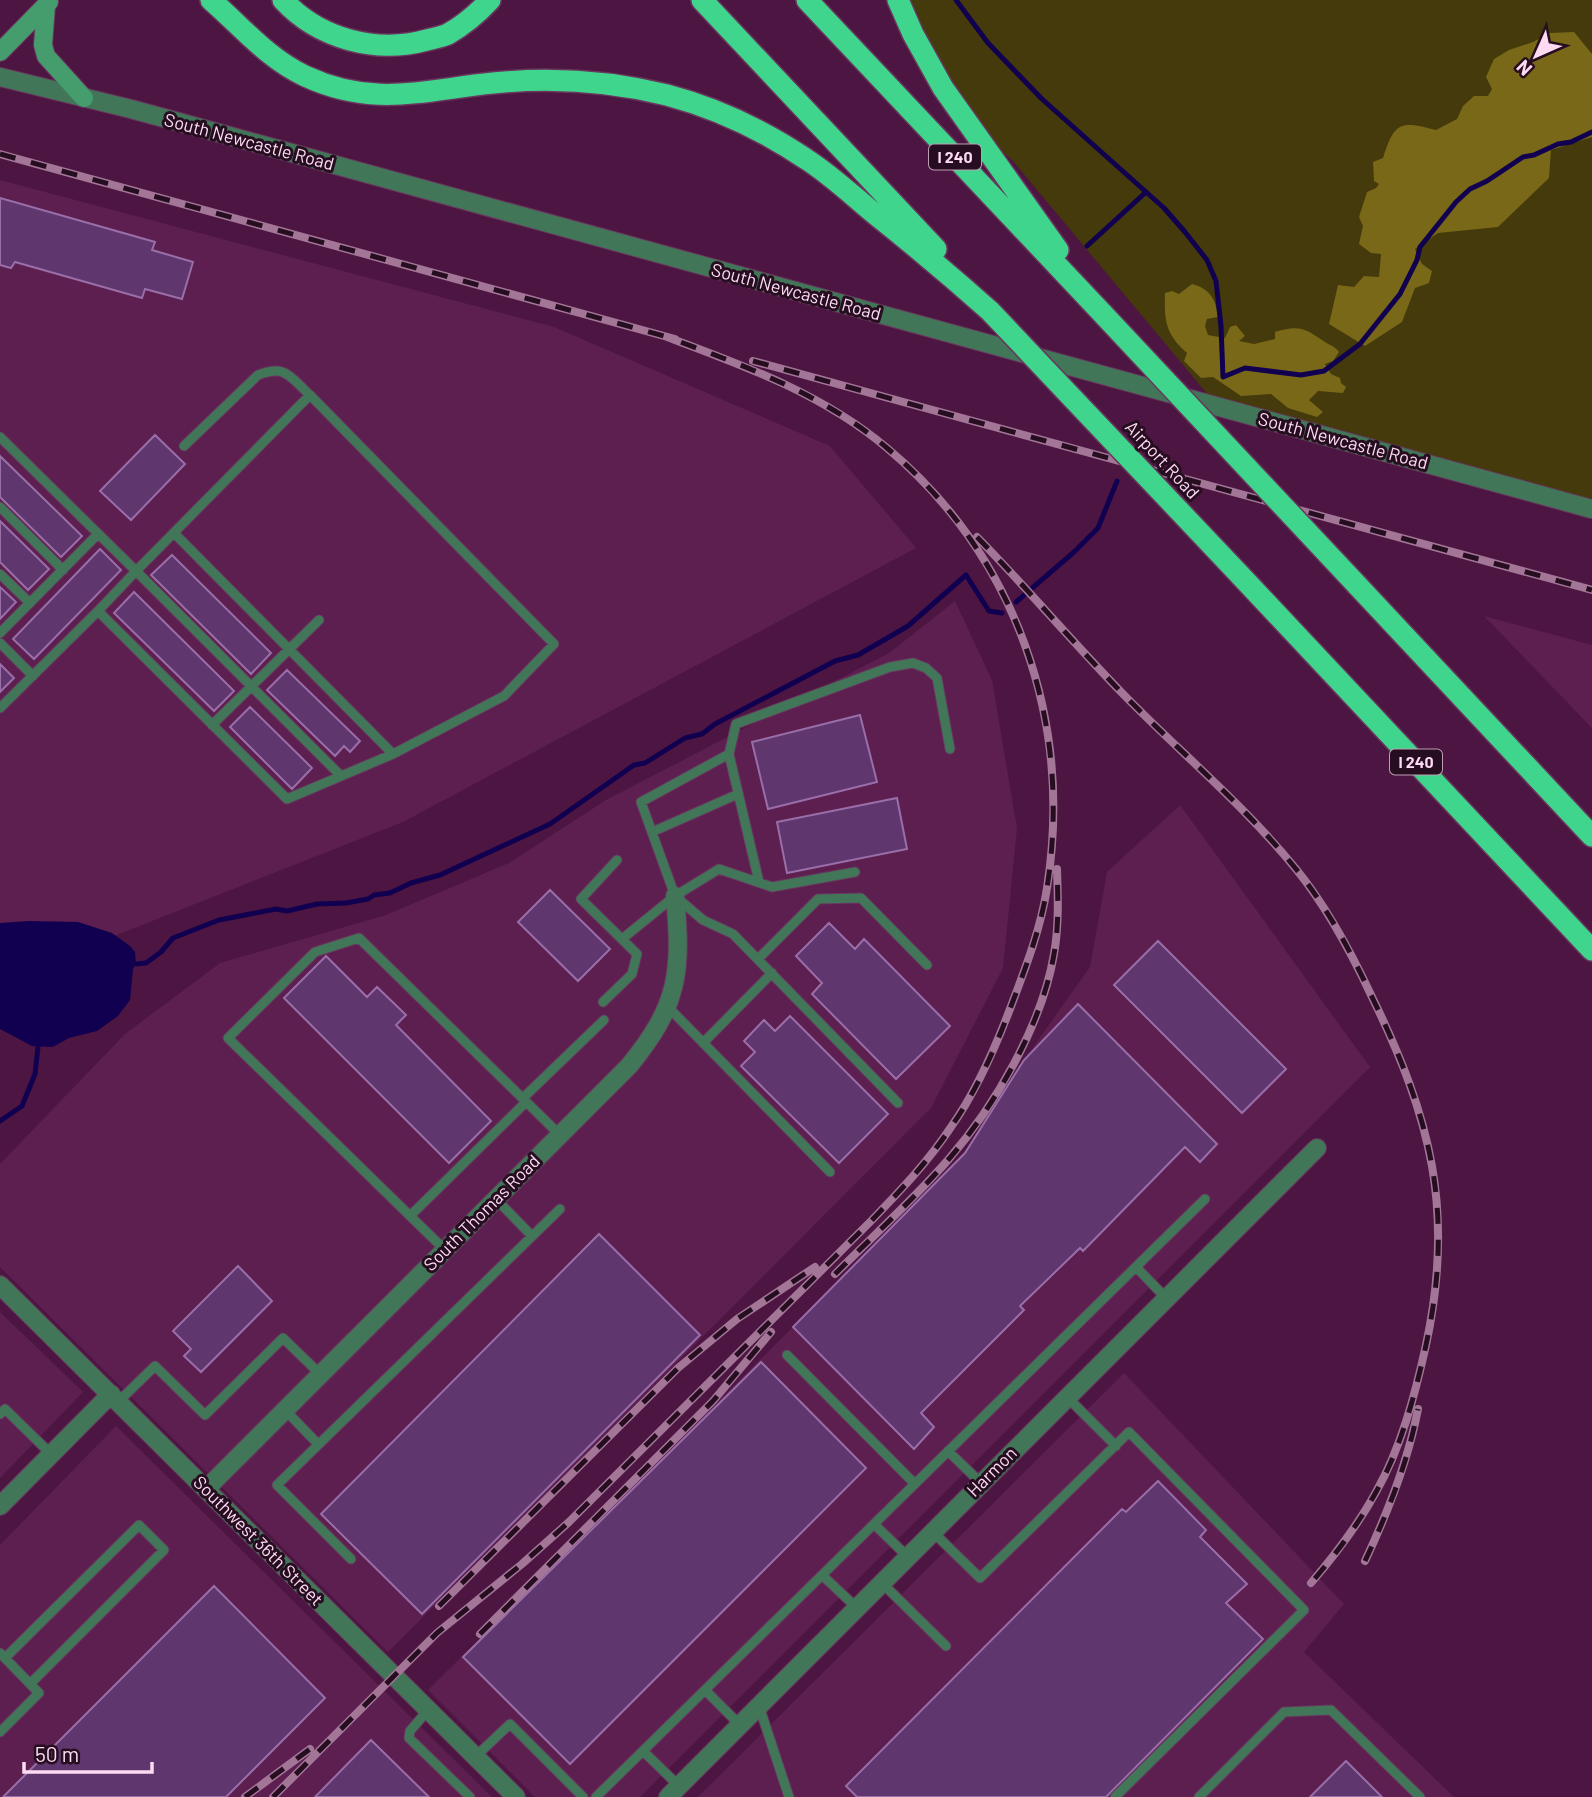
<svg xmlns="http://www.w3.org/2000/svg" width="1592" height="1797" viewBox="0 0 1592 1797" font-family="Barlow,sans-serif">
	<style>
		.built { fill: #5c1f4f }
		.green { fill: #443a0b }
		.forest { fill: #786817 }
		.water { fill: #11004f }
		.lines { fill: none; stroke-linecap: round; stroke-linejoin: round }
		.stream { stroke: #11004f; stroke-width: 5 }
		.building { fill: #5f366d; stroke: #9a6ea9; stroke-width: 2 }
		.service-casing { stroke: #69365e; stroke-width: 11 }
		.minor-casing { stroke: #69365e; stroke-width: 20 }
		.tertiary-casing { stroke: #69365e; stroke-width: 20 }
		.secondary-casing { stroke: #69365e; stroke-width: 20 }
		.motorway-casing { stroke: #69365e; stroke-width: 24 }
		.service { stroke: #427658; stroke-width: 9 }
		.minor { stroke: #427658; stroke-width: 18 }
		.tertiary { stroke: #427658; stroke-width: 18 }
		.secondary { stroke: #459d6e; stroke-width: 18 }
		.motorway { stroke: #40d58c; stroke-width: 21 }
		.rail-casing { stroke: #a37698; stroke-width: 8 }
		.rail { stroke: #260e20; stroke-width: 5; stroke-dasharray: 16; stroke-linecap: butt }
		.motorway-bridge-casing { stroke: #69365e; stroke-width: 24; stroke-linecap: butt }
		.motorway-bridge { stroke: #40d58c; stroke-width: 21 }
		.labels { text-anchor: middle; stroke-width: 6; stroke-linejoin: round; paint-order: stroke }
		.shield { fill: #260e20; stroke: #bd9eb4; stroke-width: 2 }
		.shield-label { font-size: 16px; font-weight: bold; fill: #fedbf3 }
		.street-label { font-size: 18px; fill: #fedbf3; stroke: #260e20 }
	</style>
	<rect width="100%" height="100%" fill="#4d1642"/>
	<path class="built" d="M0 180 554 327 830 446 916 548 403 822 0 981Z
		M955 601 992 680 1017 828 1003 968 931 1108 388 1652 0 1267V1164L125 1034 220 963 386 915 509 863 606 800 889 653Z
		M1484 616 1592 645V728Z
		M1180 805 1370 1067 640 1797H535L428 1690 793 1327 965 1153 1024 1060 1090 967 1107 872Z
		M0 1312 83 1392 0 1478Z
		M1124 1373 1344 1604 1304 1652 1454 1797H698Z
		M116 1426 492 1797H0V1545Z"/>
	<path class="green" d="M908 0H1592V501L1209 396 1012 160C963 122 935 55 908 0Z"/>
	<path class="forest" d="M1574 32 1592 54V137L1551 150 1549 178 1498 227 1438 233 1415 249 1422 264 1432 271 1429 283 1415 288 1402 322 1365 346 1329 324 1338 285 1354 287 1364 276 1379 277 1381 254 1371 253 1359 244 1363 226 1359 217 1367 192 1376 188 1379 184 1374 181 1373 162 1383 158C1395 121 1400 121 1436 130L1457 119 1463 106 1474 96H1488L1492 89 1486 77 1494 59 1509 50 1533 42 1550 33Z
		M1192 284C1210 289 1216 299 1218 317L1207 319 1205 326 1208 335 1225 338 1230 327 1236 325 1245 336 1239 341 1254 344 1275 339V332C1300 325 1304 328 1325 342 1331 346 1335 346 1339 352L1333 361 1325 364 1331 374 1340 378 1341 383 1346 387 1343 393 1318 391 1309 400 1323 412 1317 417 1288 408 1271 394 1241 396 1213 377 1201 378 1184 361 1187 353C1166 334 1164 322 1165 293L1172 291 1179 294Z"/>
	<path class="water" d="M29 921 78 922 112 933 130 946 135 952 136 964 133 969 130 1000 118 1016 97 1031 69 1038 53 1047 32 1046 0 1029V923Z"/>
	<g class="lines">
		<path class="stream" d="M956 0 988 43 1042 99 1164 208 1185 232 1207 260 1216 281 1221 326 1223 377 1245 368 1301 375 1324 371 1360 344 1400 294 1417 260 1420 247 1456 202 1470 189 1487 181 1523 157 1534 155 1558 144 1571 142 1592 132
			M1087 246 1145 193
			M1016 602 1074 552 1098 528 1117 481
			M136 964 146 963 161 952 173 938 219 920 276 909 287 911 317 904 346 903 368 899 374 895 390 893 411 883 440 875 550 824 634 765 645 763 685 738 702 734 715 724 835 661 858 655 908 626 966 575 989 611 1002 613
			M0 1121 22 1106 35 1074 38 1047"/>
	</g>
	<path class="building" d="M0 198 155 242 152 250 193 262 182 299 145 289 142 298 15 262 11 268 0 265Z
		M155 435 185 464 131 520 100 491Z
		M0 456 82 536 61 557 0 497Z
		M0 521 49 569 28 590 0 562Z
		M100 549 121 570 34 659 13 639Z
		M172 555 271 653 251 674 151 575Z
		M0 587 16 602 0 619Z
		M134 592 234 691 214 711 114 613Z
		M0 664 14 678 0 692Z
		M287 670 360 741 350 752 344 746 335 756 267 690Z
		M250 707 312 768 292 789 230 727Z
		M860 715 877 782 768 809 752 742Z
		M897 798 907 849 787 873 777 822Z
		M550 890 610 949 578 981 518 922Z
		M829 923 855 949 864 939 950 1026 896 1079 812 994 822 983 796 956Z
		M1158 941 1286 1069 1242 1113 1114 985Z
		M326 956 367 997 377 987 406 1015 396 1025 491 1121 449 1163 284 998Z
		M1078 1004 1217 1144 1200 1162 1185 1147 1083 1251 1080 1248 1020 1306 1024 1310 921 1413 934 1427 914 1449 793 1327 965 1153 1024 1060Z
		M790 1016 888 1114 839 1163 741 1066 755 1052 744 1041 764 1020 775 1031Z
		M599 1234 700 1335 422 1614 321 1514Z
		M238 1266 272 1301 201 1372 184 1356 191 1349 173 1331Z
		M761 1362 866 1468 570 1764 463 1657Z
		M1158 1481 1206 1530 1200 1537 1247 1584 1226 1603 1263 1639 1106 1797H857L846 1786 1122 1509 1126 1512Z
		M214 1586 325 1698 226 1797H3Z
		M371 1740 429 1797H315Z
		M1346 1761 1382 1797H1310Z"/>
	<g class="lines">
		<g class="service-casing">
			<path id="service" d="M0 437 136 571 310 395 554 644 504 696 393 754 287 799 98 611 0 708
				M184 446 258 375C286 364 290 377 310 395
				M0 507 63 570
				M174 533 393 754
				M0 574 30 603
				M98 611 136 571 341 776
				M0 633 98 534
				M0 643 33 676
				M212 725 319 620
				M729 754 736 724 890 667 913 663 926 668 937 678 950 749
				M652 832 738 794
				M759 882 729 754 641 802 675 896 703 920 733 934 898 1103
				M622 939 675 896 719 869 772 887 855 872
				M758 959 818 899 861 898 927 965
				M603 1002 632 974 637 954 581 899 617 860
				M668 1007 830 1172
				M703 1043 772 973
				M523 1098 604 1020
				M496 1199 532 1236
				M410 1216 526 1102
				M445 1250 228 1038 315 952 359 938 560 1135
				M1136 1267 1166 1298
				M787 1355 915 1484
				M1067 1397 1116 1446
				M118 1402 155 1366 205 1415 283 1338 321 1375
				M285 1410 318 1444
				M0 1414 5 1409 51 1454
				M948 1451 981 1483
				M874 1524 908 1557
				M933 1532 980 1578 1129 1432 1304 1610 1115 1797
				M351 1559 277 1485 560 1209
				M822 1575 857 1608
				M882 1583 946 1646
				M0 1653 39 1693 0 1732
				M5 1658 139 1525 164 1550 30 1684
				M705 1690 740 1725
				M759 1706 789 1797
				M428 1710 410 1731 409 1738 470 1797
				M643 1751 679 1786
				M475 1757 510 1724 583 1797
				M596 1797 1205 1199
				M1199 1797 1284 1712 1331 1710 1420 1797"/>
		</g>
		<g class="minor-casing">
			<path id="minor" d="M0 1285 516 1797
				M206 1489 629 1066C679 1005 682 972 675 896
				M0 1506 111 1394
				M668 1797 1317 1148"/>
		</g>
		<g class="tertiary-casing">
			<path id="tertiary" d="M0 77 131 109 1592 509"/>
		</g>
		<g class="secondary-casing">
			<path id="secondary" d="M46 6 43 45 46 56 84 98
				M0 52 49 2"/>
		</g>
		<g class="motorway-casing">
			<path id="motorway" d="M211 0C242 27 267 58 305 76 374 108 423 90 493 83 551 77 610 81 667 95 716 108 763 130 806 159 831 175 853 196 876 215 915 246 953 278 990 311
				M283 0C319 39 376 54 427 40 434 38 442 37 448 34 464 25 478 13 490 0
				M702 0 936 249
				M807 0 1103 314
				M898 0 913 34 943 88 1058 250
				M1240 575 1592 950
				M1357 585 1592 836"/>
		</g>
		<use href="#service" class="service"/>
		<use href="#minor" class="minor"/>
		<use href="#tertiary" class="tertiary"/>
		<use href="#secondary" class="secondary"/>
		<use href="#motorway" class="motorway"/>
		<g class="rail-casing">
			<path id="rail" d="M0 154 675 339
				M753 361 1592 590
				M977 537C1028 589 1074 644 1125 696 1182 754 1245 806 1296 869 1327 907 1351 952 1372 997 1431 1118 1455 1211 1426 1345 1415 1395 1401 1448 1376 1492 1358 1525 1335 1555 1311 1583
				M835 1274C873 1236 913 1200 948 1160 995 1106 1042 1025 1054 954 1059 926 1058 897 1057 869
				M1365 1561C1388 1512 1408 1462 1418 1409
				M439 1606 678 1368 737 1319 815 1267
				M480 1634 713 1401 771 1332
				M245 1797 310 1749
				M273 1797 437 1633 522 1564 569 1522 871 1221C900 1191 928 1162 951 1127 978 1089 997 1044 1013 1001 1027 964 1041 927 1047 888 1073 722 1017 557 887 448 823 394 745 366 667 337"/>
		</g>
		<use href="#rail" class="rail"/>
		<g class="motorway-bridge-casing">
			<path id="motorway-bridge" d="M990 311 1240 575
				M1103 314 1357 585"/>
		</g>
		<use href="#motorway-bridge" class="motorway-bridge"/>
	</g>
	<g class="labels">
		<g class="shield">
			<rect x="929" y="144.5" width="52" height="25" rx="5"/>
			<rect x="1390" y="749.5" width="52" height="25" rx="5"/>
		</g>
		<g class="shield-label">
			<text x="955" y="163">I 240</text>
			<text x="1416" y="768">I 240</text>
		</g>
		<g class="street-label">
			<text transform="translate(249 142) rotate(15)" y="6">South Newcastle Road</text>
			<text transform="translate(796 292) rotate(15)" y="6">South Newcastle Road</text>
			<text transform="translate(1343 441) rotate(15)" y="6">South Newcastle Road</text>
			<text transform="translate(1162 460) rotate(47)" y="6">Airport Road</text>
			<text transform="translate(482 1213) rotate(-45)" y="6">South Thomas Road</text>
			<text transform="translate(992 1472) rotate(-45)" y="6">Harmon</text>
			<text transform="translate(258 1541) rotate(45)" y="6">Southwest 36th Street</text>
		</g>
	</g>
	<g transform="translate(1536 56) rotate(225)" stroke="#260e20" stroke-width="5" paint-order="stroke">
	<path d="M0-5L12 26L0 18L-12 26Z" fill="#fedbf3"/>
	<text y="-10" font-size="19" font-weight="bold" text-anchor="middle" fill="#fedbf3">N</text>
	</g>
	<path d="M24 1762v10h128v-10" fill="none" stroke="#fedbf3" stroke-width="3.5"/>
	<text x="35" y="1762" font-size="21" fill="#fedbf3" stroke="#260e20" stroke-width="5" paint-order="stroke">50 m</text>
</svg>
